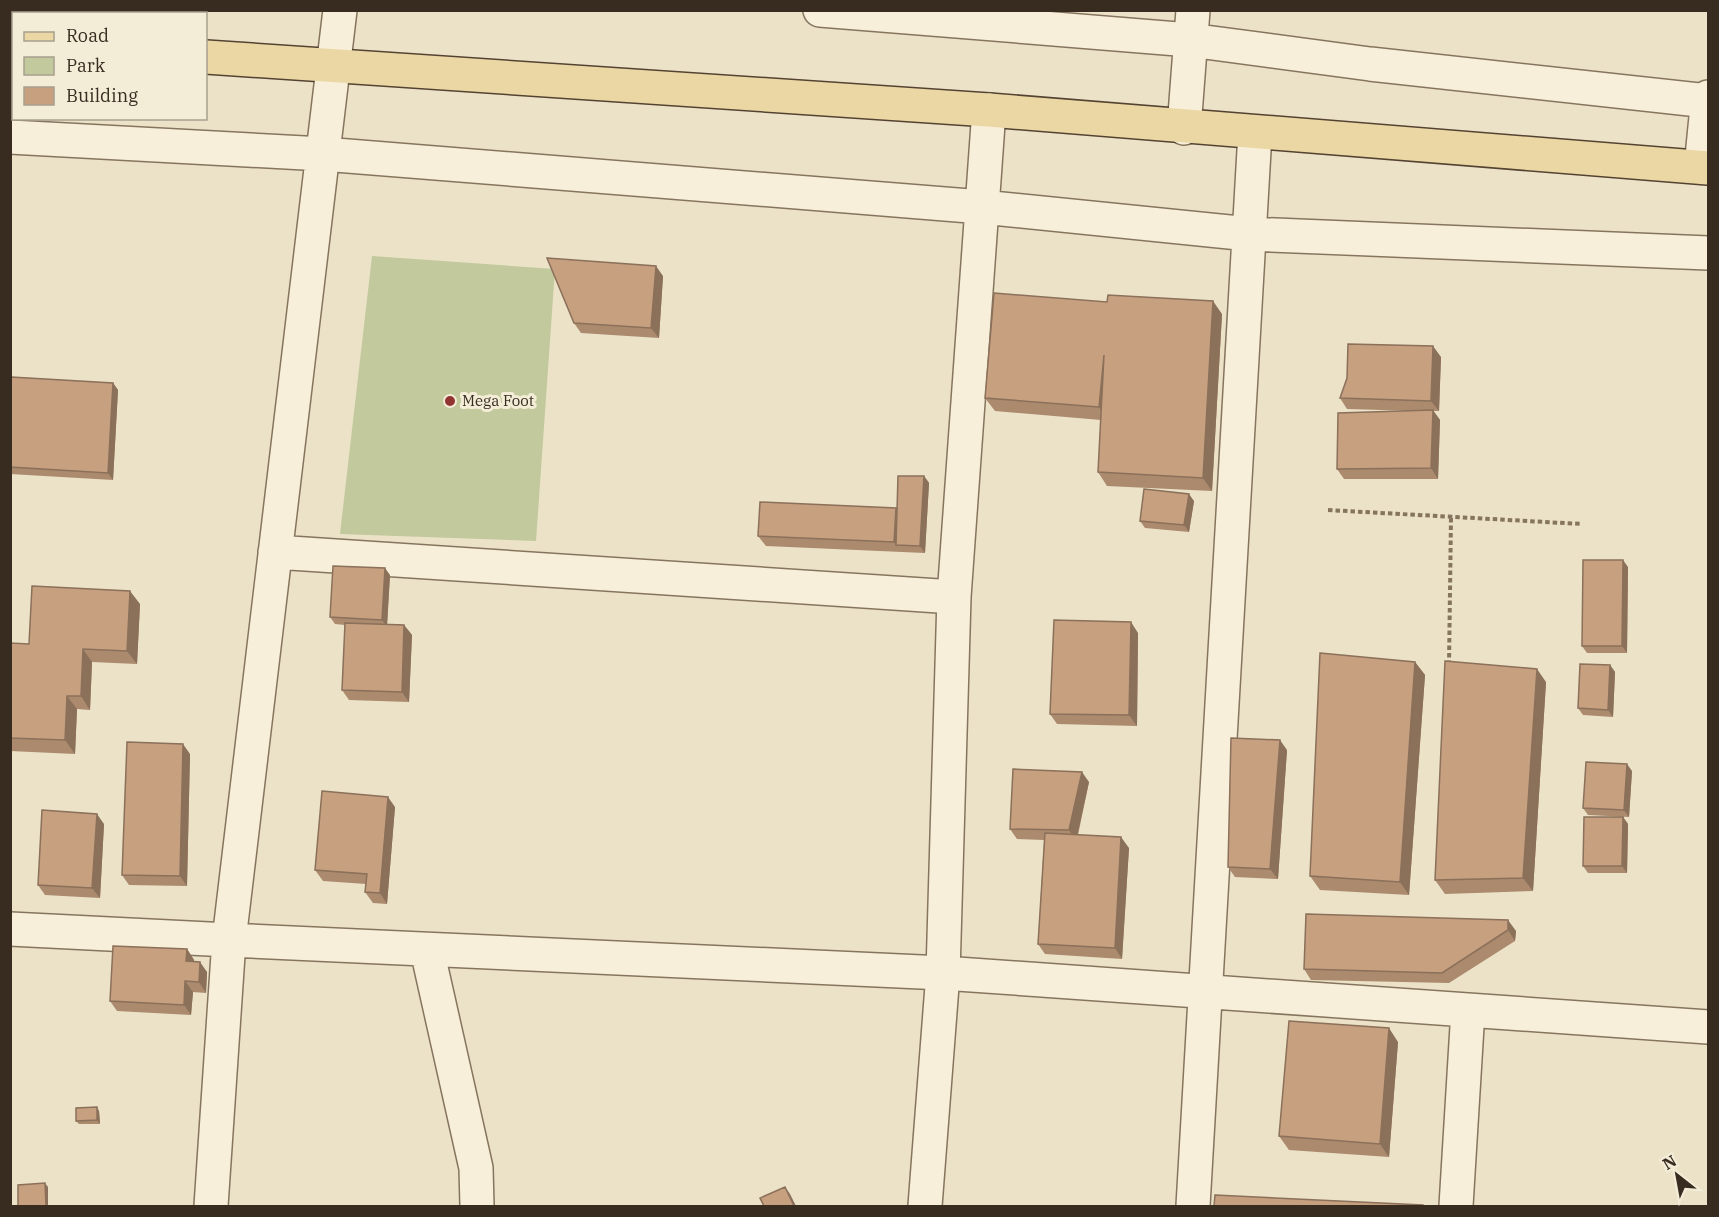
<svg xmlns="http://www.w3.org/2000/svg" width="1719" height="1217" viewBox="0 0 1719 1217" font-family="'IBM Plex Serif',serif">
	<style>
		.green { fill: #c2c99c }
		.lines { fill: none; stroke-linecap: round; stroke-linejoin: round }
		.minor-casing { stroke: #86755e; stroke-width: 36 }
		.major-casing { stroke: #544332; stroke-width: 36 }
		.path { stroke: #86755e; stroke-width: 4; stroke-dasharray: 4.5 3; stroke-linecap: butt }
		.minor { stroke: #f7efda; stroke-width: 33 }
		.major { stroke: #ebd7a3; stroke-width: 33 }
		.wall { fill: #ab8a6e }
		.shaded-wall { fill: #8b705a }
		.building { fill: #c7a080; stroke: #8b705a; stroke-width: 1.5 }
		.poi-dot { fill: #913432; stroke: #f3ecd7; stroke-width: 2 }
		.labels { text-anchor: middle; stroke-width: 6; stroke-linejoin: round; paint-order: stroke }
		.poi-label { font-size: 15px; fill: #382c21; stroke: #f3ecd7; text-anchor: start }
	</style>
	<rect width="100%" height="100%" fill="#ebe2c8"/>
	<path class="green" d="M372 256 555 269 536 541 340 534Z"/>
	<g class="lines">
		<g class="minor-casing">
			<path id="minor" d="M340 10 229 940 943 973 1708 1027
				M820 10 1190 40 1370 64 1708 101
				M1184 128 1193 10
				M10 137 323 154 982 207 1249 234 1708 253
				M1701 167 1708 97
				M275 552 954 597
				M10 929 229 940 211 1206
				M427 950 476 1168 477 1206
				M925 1206 943 973 954 597 989 110
				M1193 1206 1255 133
				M1456 1206 1468 1010"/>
		</g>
		<g class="major-casing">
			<path id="major" d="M10 47H14
				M206 57 989 110 1708 168"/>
		</g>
		<path class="path" d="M1328 510 1582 524
			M1449 665 1451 517"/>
		<use href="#minor" class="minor"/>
		<use href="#major" class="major"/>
	</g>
	<path class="wall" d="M1593 10H1611V12Z
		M663 276 659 338 581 333 574 323Z
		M1222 314 1212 491 1107 486 1098 472 1101 420 995 411 985 398Z
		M1441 357 1439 411H1433L1440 420 1438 479H1344L1337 469 1417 411 1347 409 1340 398Z
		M11 377 113 383 118 390 113 480 10 474Z
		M924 476 929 483 925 553 766 546 758 536 897 509Z
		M1194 501 1189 532 1145 528 1140 521Z
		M1628 567 1627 653H1587L1582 646Z
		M390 575 387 624 404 625 412 635 409 702 349 700 342 690 345 625 335 624 330 617Z
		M140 604 137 664 92 662 90 710 77 709 75 754 10 751V643L29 644Z
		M1138 633 1137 726 1057 724 1050 714Z
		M1415 662 1425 675 1409 895 1320 890 1310 876Z
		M1610 665 1615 672 1613 717 1583 715 1578 708Z
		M1546 682 1533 891 1445 894 1435 880Z
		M1287 750 1278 879 1235 877 1228 867Z
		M190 754 187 886 129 885 122 875Z
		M1632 771 1629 817 1588 815 1583 808Z
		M1089 782 1078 835 1129 848 1122 959 1045 954 1038 944 1044 840 1017 839 1010 829Z
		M395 807 387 904 373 903 365 892 366 884 323 881 315 870Z
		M1623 817 1628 824 1627 873H1588L1583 866Z
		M104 824 100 898 45 895 38 885Z
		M1306 914 1516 931 1515 941 1449 983 1311 980 1304 969Z
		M187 949 194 960V961L207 972 206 993 193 992 191 1015 117 1011 110 1001Z
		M1398 1042 1389 1157 1289 1150 1279 1136Z
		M99 1111 100 1124H79L76 1121Z"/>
	<path class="shaded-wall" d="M656 266 663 276 659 338 651 328Z
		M1213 301 1222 314 1212 491 1203 478Z
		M1433 346 1441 357 1439 411 1431 401Z
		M1104 355 1108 421 1099 407Z
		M113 383 118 390 113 480 108 473Z
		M1433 410 1440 420 1438 479 1431 468Z
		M924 476 929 483 925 553 920 546Z
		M1189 494 1194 501 1189 532 1184 525Z
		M896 508 903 518 896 545 894 542Z
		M1623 560 1628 567 1627 653 1622 646Z
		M385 568 390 575 387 627 382 620Z
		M130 591 140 604 137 664 127 651Z
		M1131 622 1138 633 1137 726 1129 715Z
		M404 625 412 635 409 702 402 692Z
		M83 649 92 662 90 710 81 696Z
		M1415 662 1425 675 1409 895 1400 882Z
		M1610 665 1615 672 1613 717 1608 710Z
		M1537 669 1546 682 1533 891 1523 878Z
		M67 696 77 709 75 754 65 740Z
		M1280 740 1287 750 1278 879 1270 869Z
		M183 744 190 754 187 886 180 876Z
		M1627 764 1632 771 1629 817 1624 810Z
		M1082 772 1089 782 1076 841 1069 830Z
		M388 797 395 807 387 904 380 893Z
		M97 814 104 824 100 898 92 888Z
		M1623 817 1628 824 1627 873 1622 866Z
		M1121 837 1129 848 1122 959 1115 948Z
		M1508 920 1516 931 1515 941 1508 930Z
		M187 949 194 960V971L186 961Z
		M200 962 207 972 206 993 199 982Z
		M185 981 193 992 191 1015 184 1005Z
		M1389 1028 1398 1042 1389 1157 1380 1144Z
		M97 1107 99 1111 100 1124 97 1120Z
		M45 1183 48 1187V1206H46Z
		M785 1187 790 1194 796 1206H794Z"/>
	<path class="building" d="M547 258 656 266 651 328 574 323Z
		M994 293 1107 302 1108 295 1213 301 1203 478 1098 472 1104 355 1099 407 985 398Z
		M1348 344 1433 346 1431 401 1340 398 1347 378Z
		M11 377 113 383 108 473 10 467Z
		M1433 410 1431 468 1337 469 1338 413Z
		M898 476H924L920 546 896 545Z
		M1144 489 1189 494 1184 525 1140 521Z
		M760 502 896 508 894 542 758 536Z
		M1583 560H1623L1622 646H1582Z
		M333 566 385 568 382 620 330 617Z
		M32 586 130 591 127 651 83 649 81 696H67L65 740 10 738V643L29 644Z
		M1054 620 1131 622 1129 715 1050 714Z
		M345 623 404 625 402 692 342 690Z
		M1320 653 1415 662 1400 882 1310 876Z
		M1445 661 1537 669 1523 878 1435 880Z
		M1580 664 1610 665 1608 710 1578 708Z
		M1231 738 1280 740 1270 869 1228 867Z
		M127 742 183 744 180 876 122 875Z
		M1586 762 1627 764 1624 810 1583 808Z
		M1013 769 1082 772 1069 830 1010 829Z
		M322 791 388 797 380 893 365 892 367 874 315 870Z
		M42 810 97 814 92 888 38 885Z
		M1584 817H1623L1622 866H1583Z
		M1045 833 1121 837 1115 948 1038 944Z
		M1306 914 1508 920V930L1442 973 1304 969Z
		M113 946 187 949 186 961 200 962 199 982 185 981 184 1005 110 1001Z
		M1289 1021 1389 1028 1380 1144 1279 1136Z
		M97 1107V1120L76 1121V1108Z
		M45 1183 46 1206H18V1185Z
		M785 1187 794 1206H764L760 1198Z
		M1215 1195 1423 1205V1206H1214Z"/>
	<circle class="poi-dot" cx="450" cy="401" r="6"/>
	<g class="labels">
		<g class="poi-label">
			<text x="462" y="406">Mega Foot</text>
		</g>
	</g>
	<rect width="1719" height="1217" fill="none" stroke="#382c21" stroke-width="24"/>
	<rect x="12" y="12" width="195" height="108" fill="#f3ecd7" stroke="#a89f8e" stroke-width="1.5"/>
	<rect x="24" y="32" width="30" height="9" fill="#ebd7a3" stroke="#a89f8e" stroke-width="1.5"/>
	<text x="66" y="42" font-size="18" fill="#382c21">Road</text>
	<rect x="24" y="57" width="30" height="18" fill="#c2c99c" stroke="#a89f8e" stroke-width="1.5"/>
	<text x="66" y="72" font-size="18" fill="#382c21">Park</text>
	<rect x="24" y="87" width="30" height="18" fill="#c7a080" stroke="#a89f8e" stroke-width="1.5"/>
	<text x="66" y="102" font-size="18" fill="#382c21">Building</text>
	<g transform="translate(1677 1175) rotate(329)" stroke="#f3ecd7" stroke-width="4.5" paint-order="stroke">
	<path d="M0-4.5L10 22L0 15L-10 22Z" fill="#382c21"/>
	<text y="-9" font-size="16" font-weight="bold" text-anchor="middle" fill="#382c21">N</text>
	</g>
</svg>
